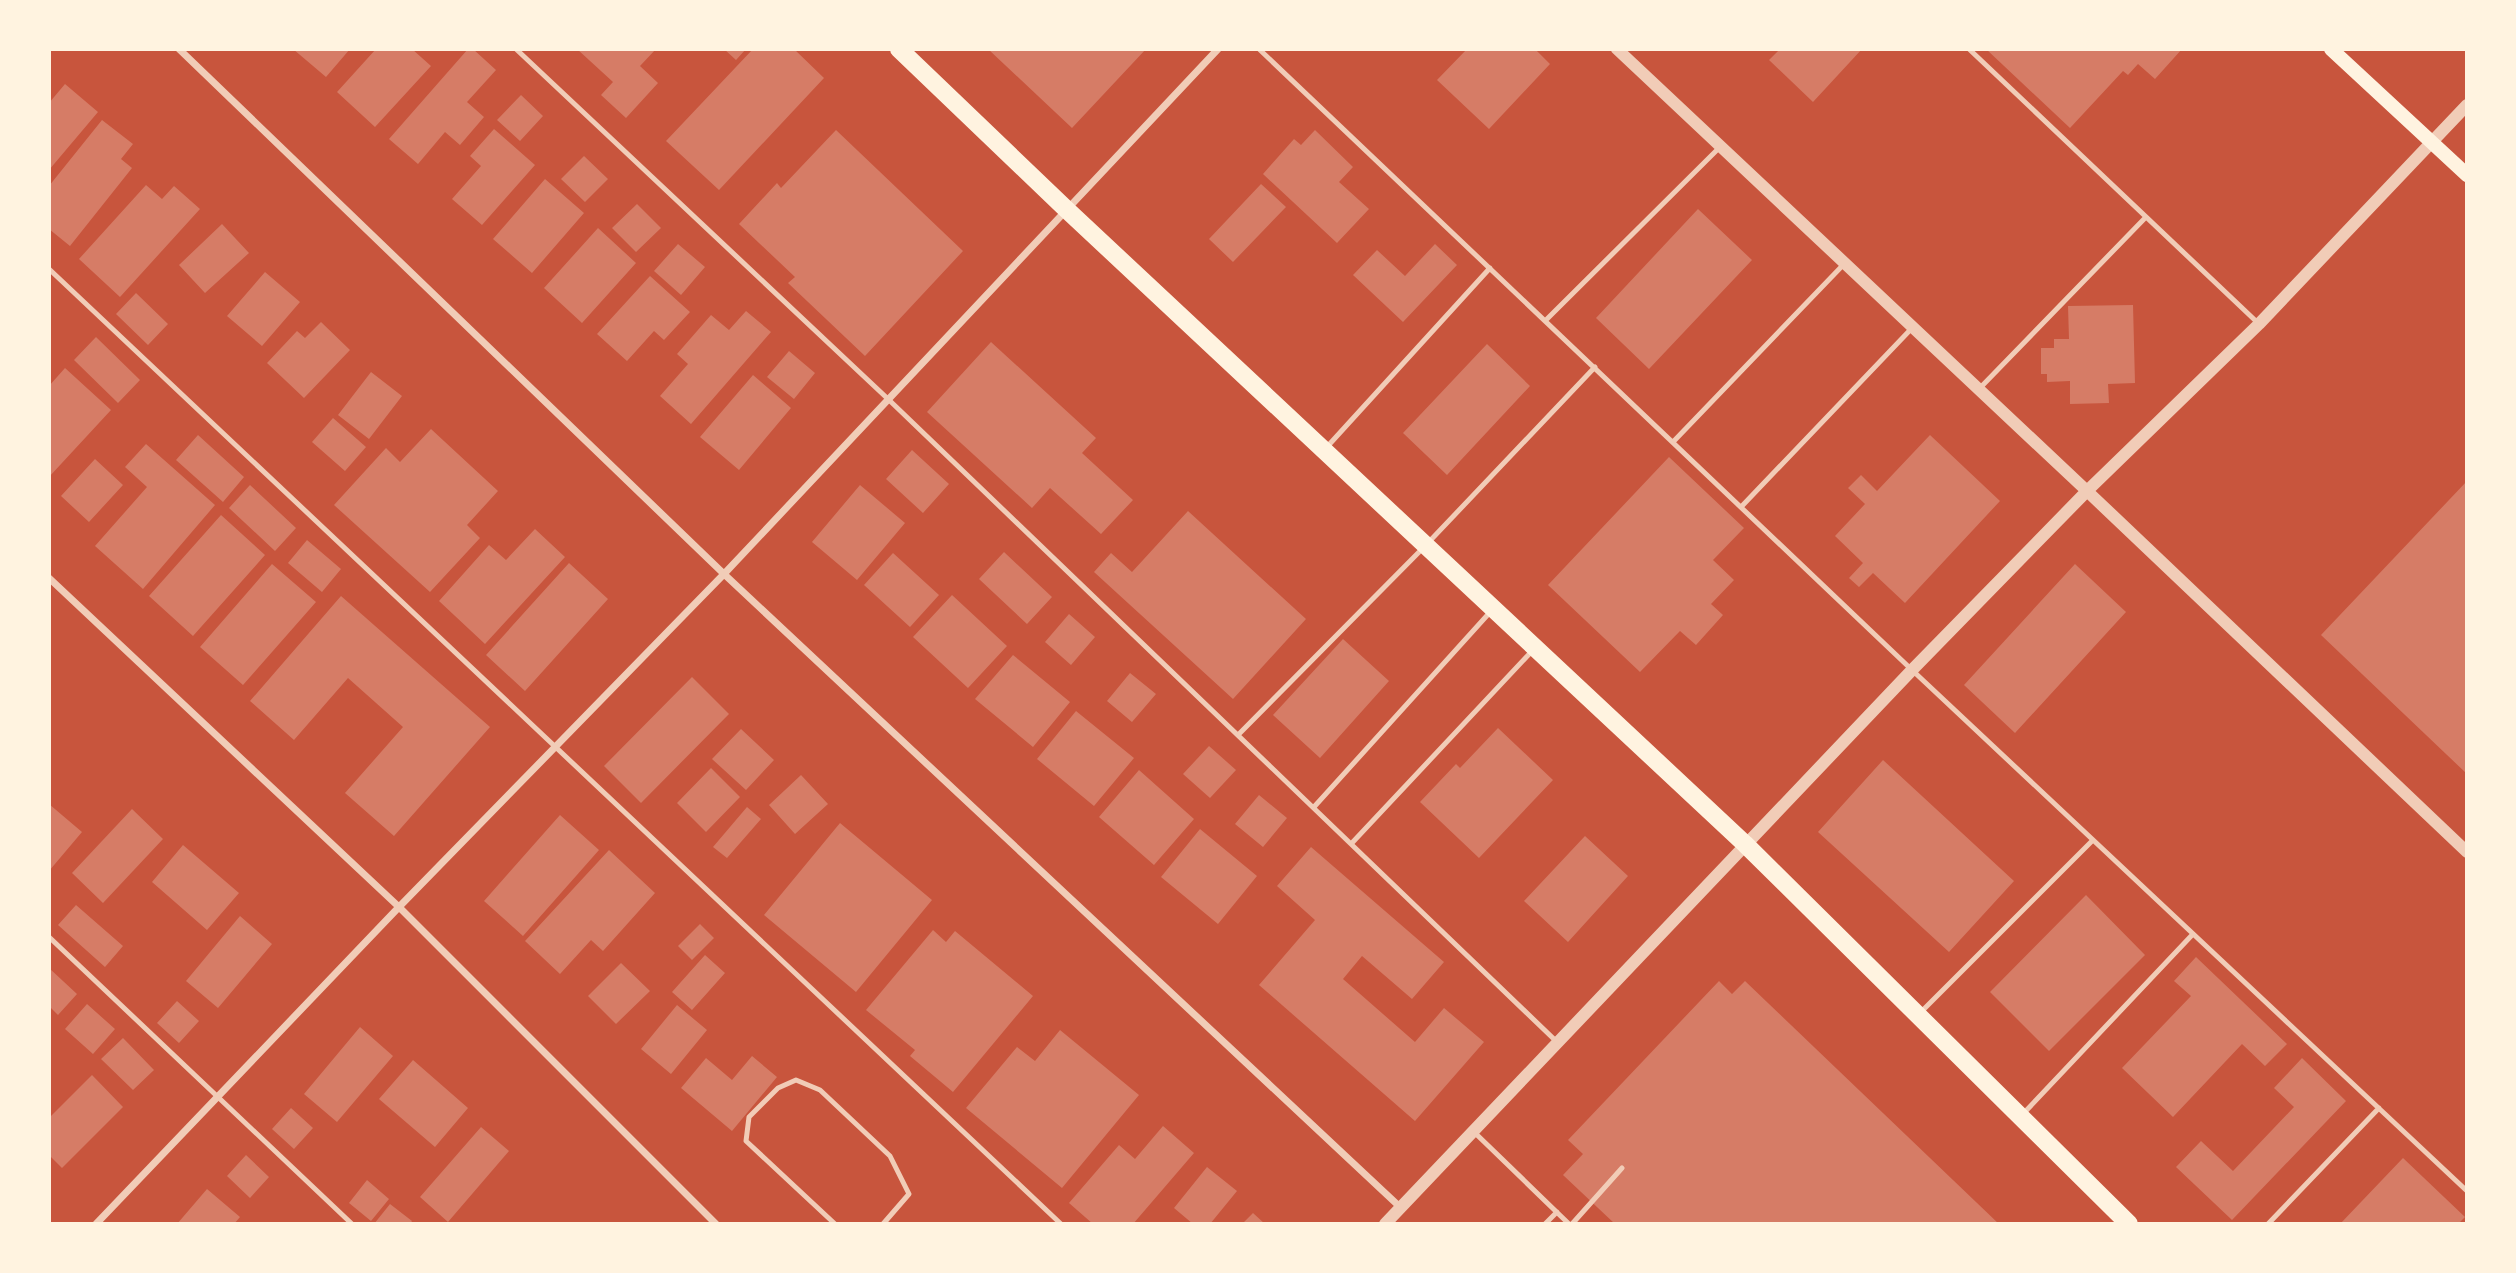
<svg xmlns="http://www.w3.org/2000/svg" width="2516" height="1273" viewBox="0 0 2516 1273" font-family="'Fira Sans',sans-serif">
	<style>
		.building { fill: #d67c66 }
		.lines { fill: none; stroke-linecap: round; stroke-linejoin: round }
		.service { stroke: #f1ccb7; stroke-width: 5 }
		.minor { stroke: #f1ccb7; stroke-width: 7 }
		.tertiary { stroke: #f1ccb7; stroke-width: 12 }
		.secondary { stroke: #fff3e0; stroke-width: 14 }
		.primary { stroke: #fff3e0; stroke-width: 18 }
	</style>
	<rect width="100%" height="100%" fill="#c8553d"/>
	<path class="building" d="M293 49H350L326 77Z
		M376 49H412L431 66 375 127 337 92Z
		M468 49H473L496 70 467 102 484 117 460 145 445 132 418 164 389 139Z
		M577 49H656L640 66 658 83 626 118 601 95 613 82Z
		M724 49H746L736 60Z
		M753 49H794L824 78 719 190 666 141Z
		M988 49H1146L1072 128Z
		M1467 49H1535L1550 64 1489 129 1437 80Z
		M1780 49H1862L1813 102 1769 60Z
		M1986 49H2182L2155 79 2138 64 2128 75 2123 71 2070 128Z
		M65 84 98 112 49 170V103Z
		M521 95 543 116 520 141 497 120Z
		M102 120 133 144 121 159 132 168 70 246 49 229V186Z
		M494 129 535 165 482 225 452 199 481 166 470 156Z
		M836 130 963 251 865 356 788 283 795 277 739 224 777 183 781 188Z
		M1315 130 1353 167 1339 182 1369 209 1337 243 1263 174 1294 139 1301 145Z
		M584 156 608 179 585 202 561 179Z
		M545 179 584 213 532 273 493 239Z
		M1261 184 1286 207 1233 262 1209 239Z
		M146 185 162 199 174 186 200 209 120 297 79 259Z
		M637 204 661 228 636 252 612 228Z
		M1698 209 1752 260 1649 369 1596 318Z
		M222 224 249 253 205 293 179 265Z
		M598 228 636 263 582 323 544 288Z
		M678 244 705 267 681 295 654 271Z
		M1435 244 1457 265 1403 322 1353 275 1377 250 1405 276Z
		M265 272 300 302 262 346 227 316Z
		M650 276 690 312 664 340 654 331 627 361 597 334Z
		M136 293 168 324 148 345 116 314Z
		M2133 305 2135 383 2108 384 2109 403 2070 404V381L2047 382V374H2041V348H2054V339H2069L2068 306Z
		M746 311 771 332 691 424 660 396 688 364 677 354 711 315 729 330Z
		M321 322 350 350 304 398 267 363 297 331 305 338Z
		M96 337 140 380 118 403 74 360Z
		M991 342 1096 438 1082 453 1133 500 1101 534 1050 488 1032 508 927 412Z
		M1487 344 1530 386 1447 475 1403 433Z
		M789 351 815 373 794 399 767 377Z
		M65 368 111 410 49 477V386Z
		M371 372 402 396 369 439 338 415Z
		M753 375 791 408 739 470 700 437Z
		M333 418 366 447 345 471 312 442Z
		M431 429 498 491 467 525 480 538 430 592 334 505 386 448 400 462Z
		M198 435 244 477 223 502 176 460Z
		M1930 435 2000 501 1905 603 1873 573 1859 587 1849 578 1863 563 1835 536 1865 504 1848 488 1861 475 1877 491Z
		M146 444 215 505 143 589 95 546 147 487 125 467Z
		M912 450 949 484 923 513 886 479Z
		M1669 457 1744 528 1713 560 1734 580 1711 604 1723 615 1696 645 1680 631 1640 672 1548 585Z
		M95 459 123 485 89 522 61 496Z
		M2467 481V774L2321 635Z
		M250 485 296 528 275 551 229 508Z
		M860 485 905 523 857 580 812 542Z
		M1188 511 1306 619 1233 699 1094 572 1111 553 1132 572Z
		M221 515 265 555 193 636 149 596Z
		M535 529 565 557 485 644 439 601 489 545 506 560Z
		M307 540 341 569 322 592 288 563Z
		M1004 552 1052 597 1027 624 979 579Z
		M893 553 939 595 910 627 864 585Z
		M569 563 608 599 525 691 486 655Z
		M272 564 316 602 243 685 200 647Z
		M2075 564 2126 612 2015 733 1964 685Z
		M952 595 1007 646 968 688 913 637Z
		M341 596 490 727 394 836 345 793 403 727 348 678 294 740 250 701Z
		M1069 614 1095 637 1071 665 1045 642Z
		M1343 639 1389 681 1320 758 1273 715Z
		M1013 655 1070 702 1033 747 975 699Z
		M1130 673 1156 694 1132 722 1107 701Z
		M692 677 729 714 641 803 604 766Z
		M1076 711 1134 758 1094 806 1037 759Z
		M1498 728 1553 780 1479 858 1420 802 1456 764 1460 768Z
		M741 729 774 760 746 790 712 759Z
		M1209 746 1236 770 1210 798 1183 774Z
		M1883 760 2014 881 1949 952 1818 832Z
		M711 768 740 797 706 832 677 803Z
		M1139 770 1194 819 1154 865 1099 817Z
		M801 775 828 804 795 834 769 805Z
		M1259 795 1287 818 1263 847 1235 824Z
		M49 804 82 832 49 871Z
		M747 807 761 819 727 858 713 847Z
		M132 809 163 839 103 903 72 873Z
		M560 815 599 850 523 936 484 901Z
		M840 823 932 900 856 992 764 915Z
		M1200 829 1257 876 1218 924 1161 877Z
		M1585 836 1628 876 1568 942 1524 901Z
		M183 845 239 893 207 930 152 882Z
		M1311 847 1444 962 1412 999 1362 956 1343 979 1415 1042 1444 1008 1484 1042 1415 1121 1259 985 1315 920 1277 886Z
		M609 850 655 893 603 951 591 940 560 974 525 941Z
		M2086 895 2145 955 2049 1051 1990 992Z
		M76 905 123 946 105 967 58 925Z
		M240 916 272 944 218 1008 186 981Z
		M700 924 714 938 692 960 678 946Z
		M933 930 946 942 955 931 1033 996 953 1092 910 1056 915 1050 866 1010Z
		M705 955 725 973 692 1010 672 992Z
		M2196 957 2287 1044 2265 1066 2242 1044 2173 1117 2122 1068 2191 996 2174 981Z
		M621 963 650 991 616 1024 588 996Z
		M49 968 77 994 58 1015 49 1006Z
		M1719 981 1732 994 1745 981 1999 1224H1615L1563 1175 1583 1154 1568 1140Z
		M177 1001 199 1021 179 1043 157 1023Z
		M87 1004 115 1029 93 1054 65 1029Z
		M677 1005 707 1030 671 1074 641 1049Z
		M360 1027 393 1056 337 1122 304 1094Z
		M1060 1030 1139 1095 1062 1188 966 1108 1017 1047 1035 1061Z
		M123 1038 154 1070 133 1090 101 1059Z
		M752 1056 777 1077 732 1131 681 1088 706 1058 732 1080Z
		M2302 1058 2346 1101 2232 1220 2176 1167 2201 1141 2233 1171 2294 1107 2274 1088Z
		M413 1060 468 1108 435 1147 379 1099Z
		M92 1075 123 1107 62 1168 49 1155V1118Z
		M291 1108 313 1128 294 1149 272 1129Z
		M1163 1126 1194 1153 1133 1224H1093L1069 1203 1119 1145 1135 1159Z
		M481 1127 509 1151 448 1222 420 1197Z
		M246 1155 269 1177 250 1198 227 1176Z
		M2403 1158 2465 1217 2458 1224H2340Z
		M1207 1167 1237 1191 1210 1224H1193L1174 1208Z
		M367 1180 389 1199 371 1221 349 1203Z
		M207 1189 240 1217 234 1224H177Z
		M390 1204 412 1221 410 1224H374Z
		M1253 1213 1265 1224H1242Z"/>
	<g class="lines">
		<path class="service" d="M516 49 888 399 1557 1042
			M1259 49 1912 670 2467 1191
			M1969 49 2259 324
			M49 269 1061 1224
			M1546 320 1720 147
			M1979 389 2146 217
			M1673 442 1845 263
			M1326 448 1490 268
			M1742 506 1913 327
			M1238 735 1426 545 1595 367
			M1314 807 1492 610
			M1351 844 1533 650
			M49 937 352 1224
			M1920 1013 2093 840
			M2022 1115 2193 934
			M1473 1131 1569 1224
			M835 1224 746 1141 749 1117 778 1088 796 1080 820 1090 890 1156 909 1194 883 1224
			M1545 1224 1557 1212
			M1572 1224 1622 1168
			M2268 1224 2379 1108"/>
		<path class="minor" d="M179 49 724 574 1400 1207
			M49 578 399 907 716 1224
			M96 1224 399 907 724 574 1218 49"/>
		<path class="tertiary" d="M1617 49 2087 491 2467 852
			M1385 1224 1912 670 2087 491 2259 324 2467 105"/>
		<path class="secondary" d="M2331 49 2467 175"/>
		<path class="primary" d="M899 49 1066 209 1745 844 2129 1224"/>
	</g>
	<rect width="2516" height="1273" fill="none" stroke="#fff3e0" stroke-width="102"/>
</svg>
